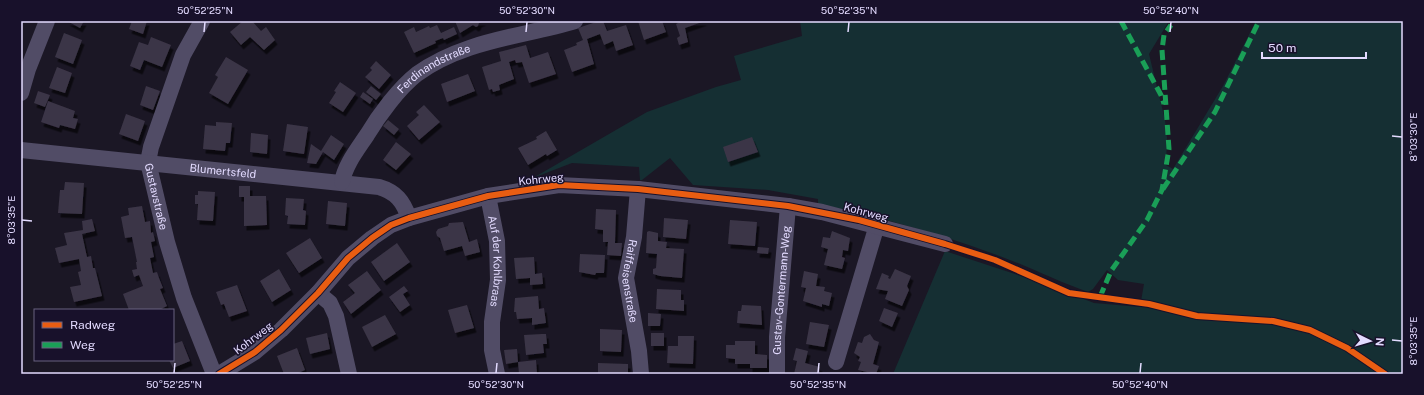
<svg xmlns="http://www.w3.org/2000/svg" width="1424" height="395" viewBox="0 0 1424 395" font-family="'Public Sans',sans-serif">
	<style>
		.green { fill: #152f33 }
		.building { fill: #3b3546; filter: url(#shadow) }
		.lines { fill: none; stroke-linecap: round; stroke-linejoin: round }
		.street { stroke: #514c66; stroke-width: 16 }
		.quiet { stroke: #1a9f57; stroke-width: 5; stroke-dasharray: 10 5; stroke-linecap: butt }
		.cycleway-casing { stroke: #18112b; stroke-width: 8 }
		.cycleway { stroke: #e95d12; stroke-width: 6 }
		.ticks { fill: none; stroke: #e3dbff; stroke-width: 1.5 }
		.labels { text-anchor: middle; stroke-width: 3; stroke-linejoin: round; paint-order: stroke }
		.street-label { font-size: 11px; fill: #e3dbff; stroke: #18112b }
		.neatline { fill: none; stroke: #e3dbff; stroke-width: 1.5 }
		.ticks-label { font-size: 10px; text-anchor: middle; fill: #e3dbff }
	</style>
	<defs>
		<filter id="shadow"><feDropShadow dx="2.5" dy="4.5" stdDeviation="0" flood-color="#0009"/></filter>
	</defs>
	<rect width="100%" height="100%" fill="#1b1725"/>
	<path class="green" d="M800 21H1169L1149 54 1165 120 1167 138 1166 165 1173 169 1223 86 1256 21H1403V374H893L945 251 1051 286 1094 303 1140 307 1144 284 1118 280 1107 270 1093 289 1088 292C1056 281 1026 265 994 254 937 233 877 216 818 204V199L768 190 693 185 670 158 642 180H640L639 167 572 163 533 178 647 112 716 87 741 80 734 56 802 36Z"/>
	<path class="building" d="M67 21H84L80 28Z
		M132 21H147L143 34 129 29Z
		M243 21H252L261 31 266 27 275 40 264 50 250 37 241 45 230 32Z
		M455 21H484L479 23 478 26 476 27 473 25 460 33Z
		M599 21H603L607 31 626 25 633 45 616 51 613 41 604 45 600 34 587 39 594 64 572 72 564 50 577 45 576 43 583 40 578 28Z
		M638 21H662L666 32 644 40Z
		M682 21H705L685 28 688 42 679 45 677 38 680 36 676 24Z
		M437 25 441 33 454 27 457 34 444 40 443 38 435 41 436 43 414 53 404 32 414 27 416 32 429 26 430 28Z
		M64 33 82 40 73 64 55 57Z
		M151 37 171 45 162 67 144 60 140 70 130 66 139 42 148 45Z
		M526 45 530 58 548 52 556 74 529 83 522 62 516 63 515 60 509 62 514 79 499 85 500 90 493 92 492 89 489 90 482 67 501 61 499 52Z
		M226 57 248 70 228 104 209 93 218 77 215 75Z
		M376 61 391 75 379 89 365 77 372 70 370 68Z
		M57 67 72 73 65 93 49 88Z
		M468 74 475 91 447 102 441 84Z
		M340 82 356 93 343 112 329 103 336 92 334 91Z
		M146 86 160 91 153 110 140 105Z
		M371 86 381 94 376 100 366 92Z
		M38 91 50 95 45 107 34 103Z
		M363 92 373 99 370 104 360 97Z
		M48 101 75 111 73 118 78 119 75 129 60 125 59 128 41 122Z
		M424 105 440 122 419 140 407 126 419 115 416 112Z
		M126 114 145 121 138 141 119 134Z
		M388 120 399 129 394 135 383 126Z
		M216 122 232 123 230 143H226L225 151 203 149 205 125 216 126Z
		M287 124 308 127 304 154 283 151Z
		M546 131 557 150 547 156 546 154 528 165 518 148 537 139 536 137Z
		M251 133 268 135 267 154 250 152Z
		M331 135 344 144 334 160 323 152 316 164 307 163 311 144 321 151Z
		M752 137 758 152 728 162 723 147Z
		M396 142 411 154 396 170 383 160Z
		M65 182 84 183 82 214 58 213 60 190H64Z
		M239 186H250V196H266L267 225 244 226V197H239Z
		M198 191 215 192 213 221 197 220 198 204H195V195H198Z
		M286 198 304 199 303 210 306 211 305 225 287 224 288 216 285 215Z
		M328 201 347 203 345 226 326 224Z
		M142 206 145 222 150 221 151 233 153 232 155 241 151 242 154 257 150 258 153 273 157 272 159 278 163 288 160 289 167 306 159 310H129L123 294 143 286 139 275 134 277 132 270 137 269 136 262H137L132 237 125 238 121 217 129 215 128 208Z
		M596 209 616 210 615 243H622L621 256 607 255 608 242H603V230L595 229Z
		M664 218 688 220 686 239 663 237Z
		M92 219 95 231 82 234 87 257 91 256 93 268H95L102 296 74 302 70 287 81 285 78 272 81 271 79 259 59 263 55 248 67 245 64 233 83 230 82 221Z
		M730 220 757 222 755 246 728 244Z
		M463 222 469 242 477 239 480 252 465 256 462 246 444 251 440 238 437 236 436 232 438 229 448 226 449 223Z
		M649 231 658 233V241L667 242 666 248 684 249 682 278 660 276 653 274V269L656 268 657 254 646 253 647 232Z
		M832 231 850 238 848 251 843 250 842 257 845 258 842 269 824 265 828 249 821 247 823 237 830 238Z
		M310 238 322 258 299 273 286 253Z
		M397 243 410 262 384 281 371 262Z
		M758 247 769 248 768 254 757 253Z
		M580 254 605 255 604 273H596L595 275 579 272Z
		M534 257 535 274 542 273 543 284 530 285V278L516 279 514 258Z
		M279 269 291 290 272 302 260 281Z
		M895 269 911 276 907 286 909 290 902 306 885 299 888 291 876 289 882 273 889 276 888 278 890 279Z
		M367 271 381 290 351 314 343 302 355 293 348 285Z
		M804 271 818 274 816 286 825 287 824 291 832 293 829 306 822 304V307L803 301 806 288 801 287Z
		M237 285 247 311 229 317 224 304 221 305 216 292Z
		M404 286 408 291 403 294 410 305 400 312 389 297Z
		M657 289 681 290V300H684V311L656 309Z
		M538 296 539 309 544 308 546 323 532 325V318L517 319 516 312H514L515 298Z
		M467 305 474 328 455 333 448 310Z
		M742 305 761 306 762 325 737 323 738 311H741Z
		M884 308 898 313 892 327 879 321Z
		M648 313 661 314 660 326H648Z
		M385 315 396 334 372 347 362 327Z
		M810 322 829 325 824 347 806 344Z
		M600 329 622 330 621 352 600 351Z
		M327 333 330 349 310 354 306 338Z
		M651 333H664V346H651Z
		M542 334H546L547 344H543L544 353 526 355 524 335Z
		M870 334 874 340 879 342 873 364 879 366 876 374 858 370 861 362 858 361 860 357 854 353 858 342 862 343 864 337Z
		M678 336H694L693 364 667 363 668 346H678Z
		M182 341 190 361 173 368 169 360H173V344Z
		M735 341H755V354L767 355V368H750V364H735V359L726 358V345H735Z
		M297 348 305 370 296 374H284L277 356Z
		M796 348 808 351 805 363 820 367 819 374H794L797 361 793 360Z
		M517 349 518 362 506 364 504 350Z
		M536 360 537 374H519L518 362Z
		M598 363 628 364V374H598Z"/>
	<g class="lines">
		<g class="street">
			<path id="s1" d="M202 21 183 55 151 147 148 162 167 242 184 298 214 374"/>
			<path d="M21 93 28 69 47 21"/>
			<path id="s2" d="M21 150 379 187C396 192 403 201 409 218"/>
			<path id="s3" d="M342 182C345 165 357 150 367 135 379 115 399 88 417 74 464 40 522 37 575 21"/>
			<path id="s4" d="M638 189 634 237 626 278 639 351 641 374"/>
			<path id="s5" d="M488 196 497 241 498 280 492 322V350L497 374"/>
			<path d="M318 293 330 303 336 316 349 374"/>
			<path d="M836 362 877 225"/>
			<path d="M219 374 255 352 281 330 318 293 348 258 372 238 391 225 409 218 488 196 559 185 638 189 788 206 822 212 945 244"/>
			<path id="s6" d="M777 374V337L788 206"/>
		</g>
		<path class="quiet" d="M1121 21 1161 95 1164 104
			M1163 189 1215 112 1259 21
			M1100 297 1111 271 1147 220 1162 190 1169 149 1162 50 1164 35 1171 25"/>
		<g class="cycleway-casing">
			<path id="cycleway" d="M219 374 255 352 281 330 318 293 348 258 372 238 391 225 409 218 488 196 559 185 638 189 788 206 859 220 945 244 995 260 1069 293 1149 304 1197 316 1273 321 1310 330 1347 348 1385 374"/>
		</g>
		<use href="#cycleway" class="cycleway"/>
	</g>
	<path class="ticks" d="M204 32 205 22M526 32 527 22M848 32 849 22M1170 32 1171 22M1392 136 1402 137M22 220 32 221M1392 340 1402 341M174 373 175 363M496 373 497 363M818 373 819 363M1140 373 1141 363"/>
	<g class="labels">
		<g class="street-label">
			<text dy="4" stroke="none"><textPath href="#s3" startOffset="150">Ferdinandstraße</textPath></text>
			<text dy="4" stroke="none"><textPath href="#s2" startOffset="203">Blumertsfeld</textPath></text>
			<text transform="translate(541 179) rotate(-6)" y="4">Kohrweg</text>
			<text dy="4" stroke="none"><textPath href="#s1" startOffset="187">Gustavstraße</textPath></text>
			<text transform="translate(866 212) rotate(15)" y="4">Kohrweg</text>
			<text dy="4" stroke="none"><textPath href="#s5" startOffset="66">Auf der Kohlbraas</textPath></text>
			<text dy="4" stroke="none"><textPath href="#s4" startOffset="93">Raiffeisenstraße</textPath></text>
			<text dy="4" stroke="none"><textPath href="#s6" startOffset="84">Gustav-Gontermann-Weg</textPath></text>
			<text transform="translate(253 338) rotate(-37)" y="4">Kohrweg</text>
		</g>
	</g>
	<rect width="1424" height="395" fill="none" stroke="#18112b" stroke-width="44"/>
	<rect x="34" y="309" width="140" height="52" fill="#18112b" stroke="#696280"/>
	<rect x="42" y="322" width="20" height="6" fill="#e95d12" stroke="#696280"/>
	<text x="70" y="329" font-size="12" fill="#e3dbff">Radweg</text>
	<rect x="42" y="342" width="20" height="6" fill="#1a9f57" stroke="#696280"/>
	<text x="70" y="349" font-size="12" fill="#e3dbff">Weg</text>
	<g transform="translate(1370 341) rotate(95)" stroke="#18112b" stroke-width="3" paint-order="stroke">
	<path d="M0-3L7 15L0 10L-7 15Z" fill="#e3dbff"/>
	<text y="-6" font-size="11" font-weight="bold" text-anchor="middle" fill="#e3dbff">N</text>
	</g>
	<path d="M1262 52v6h104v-6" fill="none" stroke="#e3dbff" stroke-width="2"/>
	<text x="1268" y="52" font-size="12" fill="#e3dbff" stroke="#18112b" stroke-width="3" paint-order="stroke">50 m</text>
	<rect x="22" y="22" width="1380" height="351" class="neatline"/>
	<g class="ticks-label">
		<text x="205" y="14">50°52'25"N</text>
		<text x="527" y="14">50°52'30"N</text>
		<text x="849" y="14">50°52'35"N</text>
		<text x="1171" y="14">50°52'40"N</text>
		<text transform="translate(1413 137) rotate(-90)" y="4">8°03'30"E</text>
		<text transform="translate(11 220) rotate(-90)" y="4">8°03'35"E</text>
		<text transform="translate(1413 341) rotate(-90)" y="4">8°03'35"E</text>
		<text x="174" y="388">50°52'25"N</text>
		<text x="496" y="388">50°52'30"N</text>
		<text x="818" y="388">50°52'35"N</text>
		<text x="1140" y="388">50°52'40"N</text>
	</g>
</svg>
